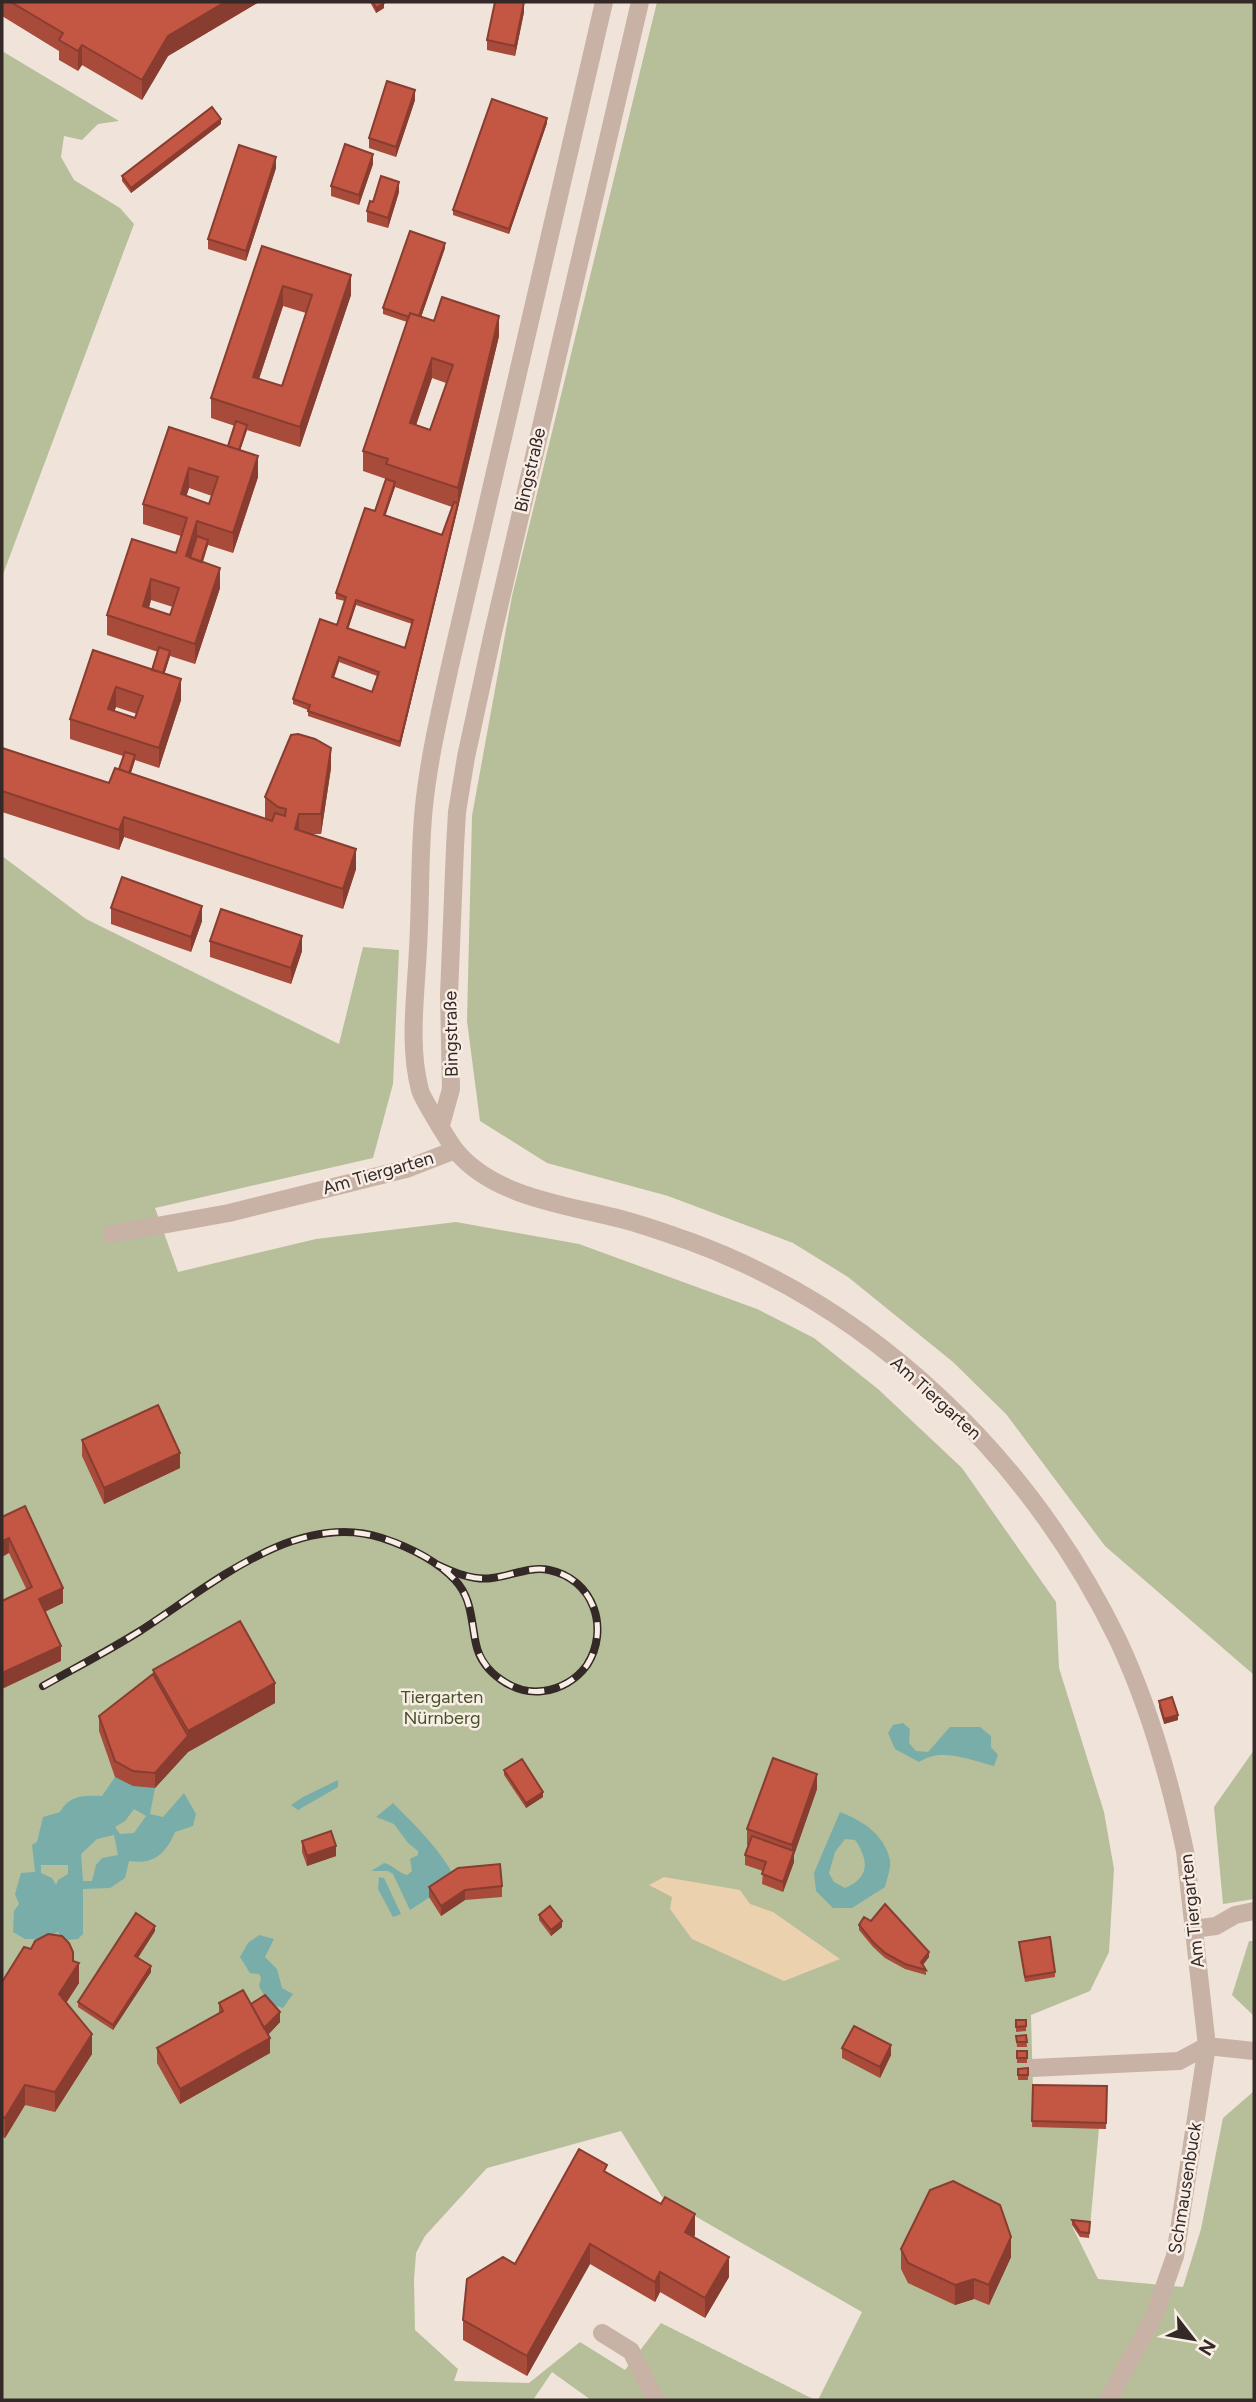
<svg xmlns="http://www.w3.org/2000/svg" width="1256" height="2402" viewBox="0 0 1256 2402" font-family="Figtree,sans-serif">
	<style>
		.green { fill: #b6bf99 }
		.sand { fill: #ecd1af }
		.water { fill: #79adaa; fill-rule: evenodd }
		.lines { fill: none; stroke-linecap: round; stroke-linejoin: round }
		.minor { stroke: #c8b2a5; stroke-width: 18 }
		.rail-casing { stroke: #342926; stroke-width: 8 }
		.rail { stroke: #f8eee5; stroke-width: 5; stroke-dasharray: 16; stroke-linecap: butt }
		.wall { fill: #a84b3a; fill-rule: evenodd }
		.shaded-wall { fill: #883d30 }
		.building { fill: #c35744; stroke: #883d30; stroke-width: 2; fill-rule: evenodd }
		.labels { text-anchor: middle; stroke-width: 5; stroke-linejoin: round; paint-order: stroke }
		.street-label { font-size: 18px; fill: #342926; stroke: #f8eee5 }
		.park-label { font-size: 18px; fill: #47522b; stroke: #f8eee5 }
	</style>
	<rect width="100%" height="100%" fill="#f0e3d9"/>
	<path class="green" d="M657 2H1254V1675L1105 1546 1006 1414 953 1362 848 1277 793 1243 668 1196 547 1163 480 1121 467 1021 472 816 512 596Z
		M2 51 119 121 98 124 82 140 64 136 61 157 74 180 120 208 134 224 2 577Z
		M2 856 86 919 339 1044 363 947 399 950 393 1084 373 1158 155 1208 178 1272 316 1239 456 1222 579 1244 757 1309 814 1338 878 1389 962 1468 1056 1602 1059 1668 1104 1812 1114 1869 1109 1952 1090 1991 1031 2015 1033 2090 1099 2128 1090 2227 1072 2226 1098 2279 1183 2287 1201 2229 1223 2118 1254 2091V2400H818L862 2312 662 2197 621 2131 487 2168 425 2236 416 2253 414 2280 415 2330 458 2369 454 2381 529 2383 580 2342 625 2370 661 2323 815 2400H591L552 2372 533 2400H2Z
		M1254 1750V1899L1223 1904 1214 1807Z
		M1249 1941H1254V2016L1232 1995Z"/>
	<path class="sand" d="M664 1877 740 1890 750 1904 773 1912 840 1959 784 1981 692 1939 670 1909 672 1897 649 1885Z"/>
	<path class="water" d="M903 1723 910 1729 909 1743 916 1751 928 1752 950 1727H980L991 1736V1747L998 1755 994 1766C969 1760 942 1747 919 1762L895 1749 888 1733 893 1725Z
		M115 1777 155 1788 150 1814 163 1817 184 1793 196 1814 193 1826 175 1832C166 1854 153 1865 129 1861L125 1878 110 1888 83 1889V1934L78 1939 68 1940 62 1957V1939L58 1932 44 1938 43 1956 38 1939H25L13 1932 14 1911 19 1904 15 1894 21 1873 35 1872 32 1845 37 1842 43 1817 60 1812C69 1795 85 1795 102 1796ZM134 1809 146 1816 134 1833 120 1834 115 1827 125 1821ZM114 1835 118 1855 102 1858 96 1865 92 1881H83L81 1854 97 1839ZM41 1865H68V1874L58 1880 56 1885 52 1878 41 1873Z
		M338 1780V1787L298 1810 291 1805 303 1797Z
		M393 1803C416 1826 441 1850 456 1880L410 1910 393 1874 388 1871H371L384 1863C393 1865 400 1874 407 1875L412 1871 410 1859 418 1855V1851L408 1843 394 1824 376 1817Z
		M840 1812C863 1821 884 1834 890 1860 891 1868 887 1879 885 1887L852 1908H833L816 1891 814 1873ZM845 1839 855 1840C869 1860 870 1878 845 1888L834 1882 829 1873 835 1852Z
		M379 1877 384 1878 401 1914 393 1917 378 1889Z
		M259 1935 274 1939 265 1957 277 1969 282 1988 293 1994 283 2008 268 2003 259 1986 261 1978 259 1974 250 1973 240 1957 248 1943Z"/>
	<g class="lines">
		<path class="minor" d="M604 2 450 666C440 712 429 758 424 806 419 853 421 900 418 948 416 994 408 1045 420 1090 422 1098 449 1142 456 1151 494 1197 566 1205 621 1219 644 1225 666 1233 689 1241 878 1310 1031 1461 1118 1640 1149 1706 1170 1780 1185 1851L1207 2046 1175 2256 1154 2316 1108 2400
			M441 1125 451 1089 449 995 455 847 457 812 466 757 492 637 640 2
			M112 1234 229 1213 406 1169 455 1150
			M1193 1929 1216 1926 1235 1915 1254 1911
			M1207 2046 1254 2051
			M1032 2068 1179 2061 1207 2046
			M602 2333 631 2351 656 2400"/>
		<g class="rail-casing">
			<path id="rail" d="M43 1686C75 1668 108 1651 140 1631 209 1587 295 1510 382 1538 409 1547 435 1559 455 1580 472 1598 471 1621 476 1644 482 1673 515 1695 543 1691 561 1689 577 1679 587 1665 610 1629 594 1579 549 1570 530 1566 511 1576 492 1578 473 1581 453 1572 436 1564"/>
		</g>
		<use href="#rail" class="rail"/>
	</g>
	<path class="wall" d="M2 2H259L168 56 142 100 82 65 78 71 59 60V51L2 16Z
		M370 2H384V8L376 13Z
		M524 12 515 56 487 50V40Z
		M415 100 396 157 369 148V138Z
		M547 123 509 234 453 215V210Z
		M221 124 131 193 122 181V176Z
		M373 164 359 205 331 196V186Z
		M276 168 246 261 208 249V239Z
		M399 192 388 228 367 222V211Z
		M262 246 351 295 300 447 247 430 240 450 258 477 233 553 208 545 203 562 220 588 195 664 170 656 164 674 181 700 159 768 135 760 131 773 269 820 265 818V797L331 768 321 834H311L356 869 343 909 124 837 119 850 2 812V748L109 783 119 769 123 756 70 739V719L93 650 152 670 158 652 107 635V615L176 553 181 536 143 524V504L169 427 228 446 235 426 211 418V398ZM283 306 306 313 282 386 259 379ZM189 488 212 496 209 504 186 496ZM151 600 173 607 170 615 149 608ZM116 707 137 714 135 718 114 711Z
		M445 248 421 317 434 321 499 336 400 747 308 716V710L293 704V699L337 625 345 601 336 599V593L375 511 386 479 363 471V451L407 322 383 314V308ZM432 378 446 383 430 430 416 425ZM395 487 452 507 442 535 385 515ZM356 605 412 624 405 648 348 628ZM339 662 377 676 372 692 334 678Z
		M111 908 202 921 191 952 111 924Z
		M210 941 302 951 291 984 210 957Z
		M82 1440 180 1468 104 1504 82 1456Z
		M2 1517 63 1603 45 1612 61 1661 9 1553Z
		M153 1670 275 1703 188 1752 155 1788 133 1786 115 1777 99 1731V1716L153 1674Z
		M1159 1701 1178 1720 1164 1724 1159 1707Z
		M504 1770 543 1797 526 1808 504 1775Z
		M817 1789 794 1855V1862L783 1892 762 1884 763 1871 745 1865V1855L749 1845H747V1829Z
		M302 1841 336 1856 307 1866 302 1852Z
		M502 1886V1897L465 1900 441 1916 429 1897V1887Z
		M539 1915 562 1927 551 1936 539 1920Z
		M859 1925 929 1957 923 1965 926 1970V1975L905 1969 885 1958 873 1947 859 1930Z
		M155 1931 138 1958 151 1972 113 2030 78 2007V2002Z
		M1019 1942 1055 1972V1977L1025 1982Z
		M73 1961 79 1983 66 2003 92 2054 55 2112 25 2105 5 2138 2 2137V1982Z
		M219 2003 251 2004 280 2022 268 2035 270 2053 180 2104 157 2063V2048L219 2013Z
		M1016 2020H1026V2031L1016 2032Z
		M1026 2035 1027 2047H1017L1016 2036Z
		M842 2048 891 2055 880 2078 842 2058Z
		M1017 2051H1027V2063H1017Z
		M1028 2068V2080H1018V2069Z
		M1033 2085 1107 2086 1106 2129 1032 2127Z
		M607 2173 695 2235 693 2237 729 2277 705 2318 660 2292 655 2302 590 2264 527 2376 463 2340V2320L515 2264Z
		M1072 2220 1090 2227 1089 2238 1080 2237 1072 2225Z
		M901 2249 1011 2257 989 2305 974 2299 955 2305 908 2283 901 2269Z"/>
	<path class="shaded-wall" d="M225 2H259L168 56 142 100V80L168 36Z
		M524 2V12L515 56V46Z
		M384 3V8L376 13V8Z
		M82 45V65L78 71V51Z
		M415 90V100L396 157V147Z
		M547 118V123L509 234V229Z
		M221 119V124L131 193V188Z
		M373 154V164L359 205V195Z
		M276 157V168L246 261V251Z
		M399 182V192L388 228V218Z
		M445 243V248L418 326V321Z
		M351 275V295L300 447V427Z
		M283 286V306L253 397V377Z
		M499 316V336L458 508V488Z
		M432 358V378L410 443V423Z
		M247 425V430L234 469V463Z
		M258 456V477L233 553V533Z
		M189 468V488L181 514V494Z
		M395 482V487L384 520V515Z
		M458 503V508L400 747V742Z
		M197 521V542L187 572 186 556Z
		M208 540V545L196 580V575Z
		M220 568V588L195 664V644Z
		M151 579V600L143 626V606Z
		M356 600V605L347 633V628Z
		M170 651V656L159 692V687Z
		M339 657V662L332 682V677Z
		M181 679V700L159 768V748Z
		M116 687V707L108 729V709Z
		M331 748V768L321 834V814Z
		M135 755V760L125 791V786Z
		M299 814V834L295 829Z
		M124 817V837L119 850V830Z
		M356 849V869L343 909V889Z
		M202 906V921L191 952V937Z
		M302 936V951L291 984V968Z
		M180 1453V1468L104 1504V1488Z
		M9 1538V1553L2 1557V1541Z
		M63 1588V1603L39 1614V1599Z
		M61 1646V1661L2 1689V1673Z
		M275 1683V1703L188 1752V1731Z
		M1178 1715V1720L1164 1724V1719Z
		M188 1736V1752L155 1788V1773Z
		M817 1774V1789L794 1855V1862L783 1892V1882L792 1857V1845Z
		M543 1792V1797L526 1808V1803Z
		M336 1846V1856L307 1866V1856Z
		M465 1890V1900L441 1916V1906Z
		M562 1921V1927L551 1936V1930Z
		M155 1926V1931L135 1962V1956Z
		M929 1952V1957L921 1967V1962Z
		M79 1963V1983L59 2014V1994Z
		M151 1966V1972L113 2030V2025Z
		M280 2012V2022L263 2040V2030Z
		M92 2034V2054L55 2112V2092Z
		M270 2038V2053L180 2104V2089Z
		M891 2045V2055L880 2078V2067Z
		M25 2085V2105L5 2138V2118Z
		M695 2214V2235L685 2252V2232Z
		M1011 2237V2257L989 2305V2285Z
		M590 2244V2264L527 2376V2356Z
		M729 2257V2277L705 2318V2298Z
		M660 2272V2292L655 2302V2282Z
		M974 2279V2299L955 2305V2285Z"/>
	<path class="building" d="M11 2H225L168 36 142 80 82 45 78 51 59 40 63 33Z
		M373 2H384V3L376 8Z
		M495 2H524L515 46 487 40Z
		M387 81 415 90 396 147 369 138Z
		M492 99 547 118 509 229 453 210Z
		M212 107 221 119 131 188 122 176Z
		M345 144 373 154 359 195 331 186Z
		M239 145 276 157 246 251 208 239Z
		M381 176 399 182 388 218 367 211 370 201 373 202Z
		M410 231 445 243 419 316 410 313 409 317 383 308Z
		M262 246 351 275 300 427 211 398ZM283 286 312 295 282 386 253 377Z
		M442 297 499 316 458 488 386 464 388 459 363 451 410 313 434 321ZM432 358 453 365 430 430 410 423Z
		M236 421 247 425 239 450 228 446Z
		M169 427 258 456 233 533 197 521 186 556 220 568 195 644 107 615 132 539 176 553 187 518 143 504ZM189 468 218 477 209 504 181 494ZM151 579 179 588 170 615 143 606Z
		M386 479 395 482 384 515 442 535 454 502 458 503 400 742 308 711 310 705 293 699 320 619 337 625 346 597 336 593 365 508 375 511ZM356 600 413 620 405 648 347 628ZM339 657 379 672 372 692 332 677Z
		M197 536 208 540 201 562 190 558Z
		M159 647 170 651 163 673 152 670Z
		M93 650 181 679 159 748 70 719ZM116 687 143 696 135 718 108 709Z
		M298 734 315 739 331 748 321 814H299L295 829 356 849 343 889 124 817 119 830 2 791V748L109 783 115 768 272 821 275 813 285 816 286 809 278 807 265 797 291 735Z
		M125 752 135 755 129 773 119 769Z
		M122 877 202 906 191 937 111 908Z
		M221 909 302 936 291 968 210 941Z
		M158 1405 180 1453 104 1488 82 1440Z
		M25 1506 63 1588 39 1599 61 1646 2 1673V1601L32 1587 9 1538 2 1541V1517Z
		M240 1621 275 1683 188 1731 153 1670Z
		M153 1674 188 1736 155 1773 133 1771 115 1761 99 1716Z
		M1172 1697 1178 1715 1164 1719 1159 1701Z
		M773 1758 817 1774 792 1845 747 1829Z
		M522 1759 543 1792 526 1803 504 1770Z
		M331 1831 336 1846 307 1856 302 1841Z
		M752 1836 794 1851 783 1882 762 1874 766 1862 745 1855Z
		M500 1864 502 1886 465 1890 441 1906 429 1887 458 1868Z
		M885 1904 929 1952 921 1962 926 1970 905 1964 885 1953 873 1942 859 1925 864 1917 871 1921Z
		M550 1906 562 1921 551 1930 539 1915Z
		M136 1913 155 1926 135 1956 151 1966 113 2025 78 2002Z
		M48 1934 62 1936 69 1943 73 1952V1961L79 1963 59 1994 92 2034 55 2092 25 2085 5 2118 2 2117V1982L24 1947 31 1949 35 1941Z
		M1050 1937 1055 1972 1025 1977 1019 1942Z
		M243 1990 270 2038 180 2089 157 2048 223 2011 219 2003Z
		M265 1995 280 2012 264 2028 251 2004Z
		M1016 2020H1026V2026L1016 2027Z
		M854 2026 891 2045 880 2067 842 2048Z
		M1026 2035 1027 2042H1017L1016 2036Z
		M1017 2051H1027V2058H1017Z
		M1028 2068V2075H1018V2069Z
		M1033 2085 1107 2086 1106 2123 1032 2121Z
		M579 2149 607 2165 604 2171 661 2204 665 2197 695 2214 685 2232 729 2257 705 2298 660 2272 655 2282 590 2244 527 2356 463 2320 467 2279 503 2257 515 2264Z
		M953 2181 1000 2205 1011 2237 989 2285 974 2279 955 2285 908 2263 901 2249 930 2190Z
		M1072 2220 1090 2222 1089 2233 1080 2232Z"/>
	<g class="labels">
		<g class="street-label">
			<text transform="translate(530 470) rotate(-77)" y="6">Bingstraße</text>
			<text transform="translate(451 1034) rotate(-91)" y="6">Bingstraße</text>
			<text transform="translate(378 1173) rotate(-16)" y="6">Am Tiergarten</text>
			<text transform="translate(936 1398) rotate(42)" y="6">Am Tiergarten</text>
			<text transform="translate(1192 1911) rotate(-96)" y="6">Am Tiergarten</text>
			<text transform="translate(1185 2188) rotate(-81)" y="6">Schmausenbuck</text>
		</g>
		<g class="park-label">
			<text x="442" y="1703">Tiergarten<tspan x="442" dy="21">Nürnberg</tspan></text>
		</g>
	</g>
	<rect width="1256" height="2402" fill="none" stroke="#342926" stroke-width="7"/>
	<g transform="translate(1193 2339) rotate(121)" stroke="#f8eee5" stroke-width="5" paint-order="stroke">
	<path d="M0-5L12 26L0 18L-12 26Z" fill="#342926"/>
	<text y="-10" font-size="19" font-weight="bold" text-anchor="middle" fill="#342926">N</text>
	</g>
</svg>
